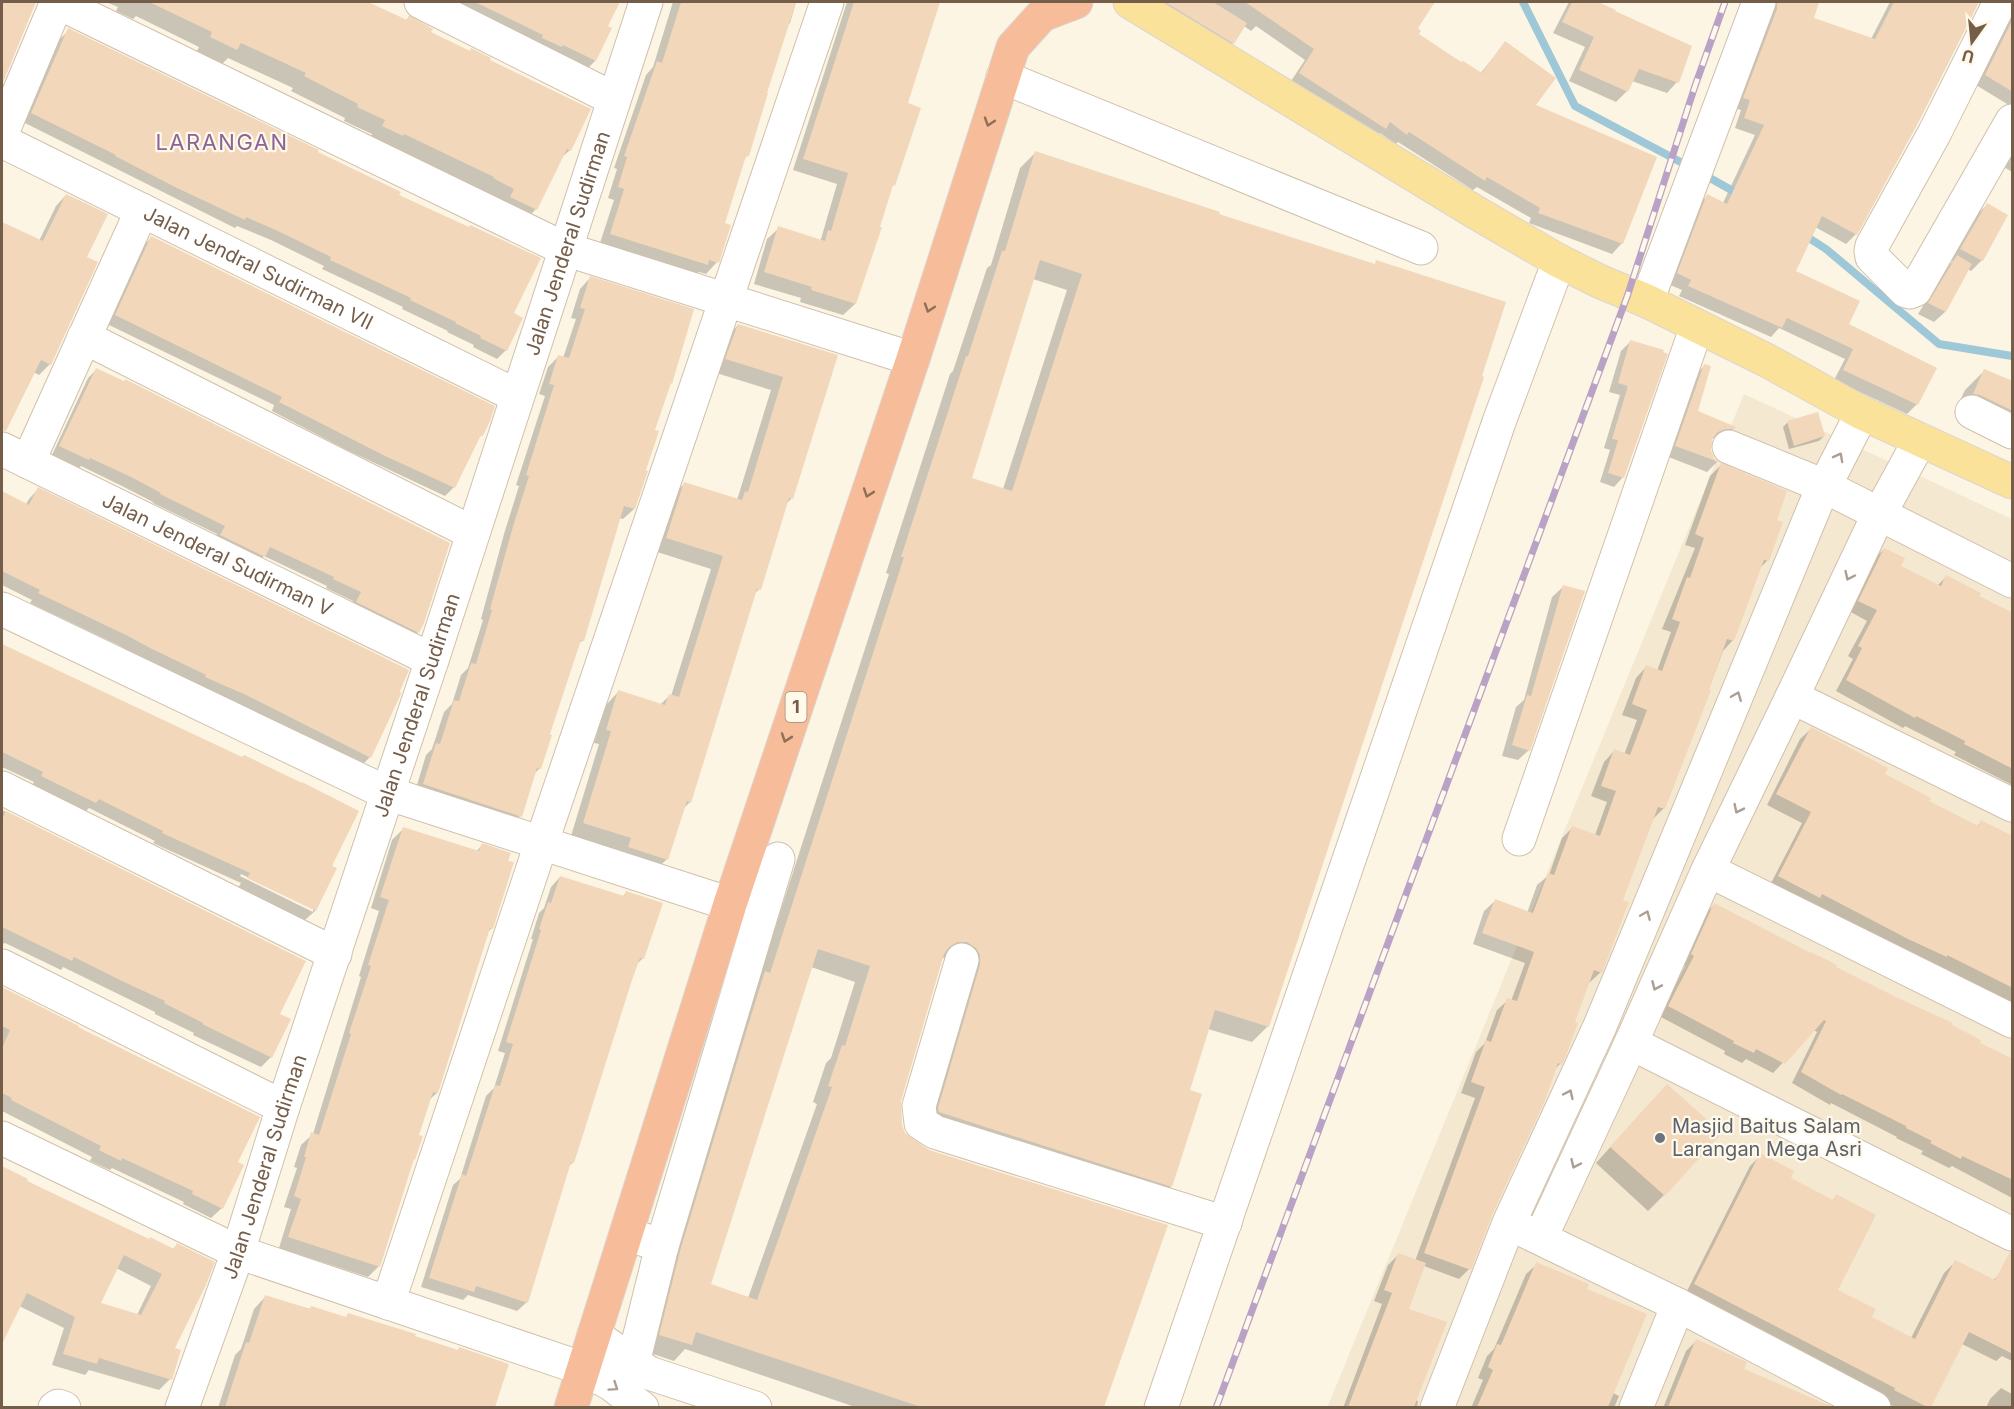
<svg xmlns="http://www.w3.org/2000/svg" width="2014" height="1409" viewBox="0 0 2014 1409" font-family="Inter,sans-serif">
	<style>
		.residential { fill: #f4e8d1 }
		.shadow { fill: #0003; fill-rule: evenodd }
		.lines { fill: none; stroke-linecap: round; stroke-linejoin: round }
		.stream { stroke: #9ec8d8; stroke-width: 8 }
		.building { fill: #f2d7ba; fill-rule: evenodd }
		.minor-casing { stroke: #d0c0ad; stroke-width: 35 }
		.major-casing { stroke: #dbd5d0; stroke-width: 35 }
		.highway-casing { stroke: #dbd5d0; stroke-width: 35 }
		.minor { stroke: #fff; stroke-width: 33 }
		.major { stroke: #fbe29b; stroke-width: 33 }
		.highway { stroke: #f7bc99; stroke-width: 33 }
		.rail-casing { stroke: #b9a2c6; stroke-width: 7 }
		.rail { stroke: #fff9e9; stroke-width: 4.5; stroke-dasharray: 14; stroke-linecap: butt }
		.oneway { stroke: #8e7059 }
		.oneway2 { stroke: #ac9e92 }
		.worship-dot { fill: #6b7280; stroke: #fff9e9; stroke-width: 2 }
		.labels { text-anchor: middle; stroke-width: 4.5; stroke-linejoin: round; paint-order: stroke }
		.shield { fill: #fff9e9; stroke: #9e8c79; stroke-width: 1.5 }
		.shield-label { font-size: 18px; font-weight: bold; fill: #745d49 }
		.street-label { font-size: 20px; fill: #745d49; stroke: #fff9e9 }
		.worship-label { font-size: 20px; fill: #5b616d; stroke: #fff9e9; text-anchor: start }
		.quarter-label { font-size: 22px; letter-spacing: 1.5px; fill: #8c6498; stroke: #fff9e9 }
	</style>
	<rect width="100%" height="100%" fill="#fcf5e3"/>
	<path class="residential" d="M1744 394 2012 519V1407L1327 1408Z"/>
	<path class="shadow" d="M2 2H34L2 81Z
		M106 2H366L405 21 409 17 570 150 560 159 536 209 522 223 369 141 372 134 344 121 345 118 291 91 293 88 228 58 222 64 197 51 199 47 136 16 133 19 116 11 118 7Z
		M455 2H618L606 27 595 61 585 71Z
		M673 2H796L790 23 787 26 747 156 744 159 723 224 717 262 706 274 699 272 695 275 599 246 614 200 608 198 617 169 614 168 646 75 653 67Z
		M847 2H938L906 104 893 185 891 188 879 228H881L855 304 843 315 800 302 801 298 754 284 767 239 779 228 820 241 821 239 837 184 793 170Z
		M1147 2H1434L1416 29V34L1480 74 1505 43 1534 106 1622 243 1612 254 1529 223 1531 218 1477 187 1473 190 1398 142 1396 144 1380 133 1375 138 1289 84 1305 60 1256 26 1251 31 1244 26 1233 43 1223 53Z
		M1569 2H1594L1690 47 1677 82 1667 93 1632 81 1627 91 1616 102 1569 81 1585 47 1553 33Z
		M1771 2H1818L1812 19 1871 39 1890 2H1978L1916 125 1856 234 1846 244 1815 227 1794 272 1847 325 1917 404 1907 414 1834 380 1845 359 1779 328 1771 337 1679 296 1682 290 1668 284 1697 206 1707 196 1723 203 1755 135 1735 128 1741 110 1734 108Z
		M2012 2V107L1976 85Z
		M69 30 316 153 397 196 512 314 506 350 497 359 473 347 474 345 447 332 448 331 402 309 403 307 322 269 324 266 271 240 237 226 235 228 23 122 60 39Z
		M1036 152 1217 215 1374 265 1377 262 1268 1026 1252 1042 1208 1029 1188 1091 1171 1186 1155 1202 923 1128 950 958H942L900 1101 901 1126 904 1134 1099 1405V1408H858L685 1349 674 1361 644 1351 758 981 889 574 886 573 950 374 953 371 987 268 991 265 1020 168ZM1033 279 1067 290 1003 489 970 479ZM811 967 855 982 831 1058 826 1063 813 1102 817 1104 748 1298 709 1285Z
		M2012 153V172L2004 167Z
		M66 195 85 258 96 263 50 364 39 375 33 372 12 416 2 426V223L39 241 56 206Z
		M1987 205 1982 260 1971 271 1968 269 1945 312 1934 322 1918 314 1946 268 1953 261 1951 260 1976 215Z
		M151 238 482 435 476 440 454 487 445 496 347 450 272 411 274 405 107 324 143 246Z
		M590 278 653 431 657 432 634 509 623 519 619 518 583 640 578 644 563 688 540 768 533 775 520 816 510 827 414 795 426 755 432 749 444 712 452 704 461 675 468 668 483 620 481 619 504 534 519 486 516 485 545 396 539 394 548 367 558 357 563 358 576 319 571 318 580 289Z
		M738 325 836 356 791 499 786 504 759 589 753 596 690 802 683 809 667 859 654 872 616 860 619 851 571 836 599 744 594 743 606 705 619 691 660 705 669 696H671L711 569 654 551 671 497 684 484 737 500 771 390 713 372 725 339Z
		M1630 342 1623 477 1614 487 1600 482 1610 450 1604 448 1620 395 1609 392 1621 351Z
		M1704 366 1697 411 1734 428 1723 439 1714 438 1710 440 1709 450 1713 459 1717 462 1707 472 1666 456 1694 376Z
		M96 370 418 632 410 641 349 611 353 601 326 588 327 586 264 556 255 565 213 544 217 534 153 503V502L122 486 81 466 79 468 52 455 88 378Z
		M1985 370 2012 383V444L1960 414 1954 413 1965 390Z
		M1817 414 1824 436 1819 441 1789 449 1783 427 1787 423Z
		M1721 465 1775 521 1767 561 1760 568 1733 640 1723 651 1664 808 1653 819 1622 901 1601 972 1590 982 1588 981 1560 1064 1555 1069 1491 1215 1469 1269 1459 1279 1424 1266 1408 1310 1415 1400 1418 1401 1417 1408H1343L1382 1304 1374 1301 1388 1265 1398 1255 1415 1261 1475 1098 1461 1093 1476 1052 1485 1043 1497 1010 1508 1000 1511 1001 1525 963 1473 944 1484 911 1495 901 1527 913 1537 885 1549 875 1562 838 1573 827 1595 835 1607 802 1591 796 1604 762 1614 751 1624 755 1637 720 1622 715 1636 678 1646 667 1657 671 1671 632 1662 629 1695 548 1685 545 1710 476Z
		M38 489 399 691V694L369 758 360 767 140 657 118 645 30 603 32 600 2 585V493L26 504 29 499Z
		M1884 549 1899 567 1937 586 1946 577 1977 596 2012 615V785L1954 755 1956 752 1905 726 1903 728 1836 691 1853 659 1848 656 1867 621 1849 611 1873 560Z
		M1563 587 1529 750 1518 760 1502 756 1516 707 1524 700 1552 597Z
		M2 648 335 869 315 911 305 920 238 888 241 883 153 843 155 841 89 808 85 812 32 786 34 782 2 767ZM241 874 313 908V912L240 876Z
		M1811 729 1927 802 1976 827 1981 822 2012 837V1007L1769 887 1802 823 1767 805 1800 739Z
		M2 810 304 961 278 1014 271 1057 261 1067 193 1035 194 1033 155 1014V1012L63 967 61 970 5 943 2 944Z
		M403 829 476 852 482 845 506 862 512 863 491 929 487 933 437 1093 428 1101 379 1266 368 1277 279 1248 291 1209 284 1207 297 1168 294 1167 301 1145 313 1134 361 977 359 976 379 911 371 908 392 840Z
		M560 877 622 897 626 893 643 958 636 965 573 1162 567 1168 527 1302 517 1311 468 1295 463 1300 421 1287 453 1185 460 1179 486 1096 494 1088 505 1053 498 1051 533 939H531L539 913 544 908 551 887Z
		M1714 905 1950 1026 1978 1043 2012 1061V1198L1952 1166 1949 1168 1921 1154 1923 1151 1896 1138 1897 1137 1831 1103 1830 1105 1792 1083 1817 1032 1814 1030 1773 1073 1746 1059 1742 1063 1724 1054 1725 1051 1659 1016 1685 966 1682 964 1704 915Z
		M2 988 77 1026 236 1162 222 1208 211 1218 183 1204 184 1202 112 1168 110 1170 90 1161 92 1157 2 1111Z
		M1651 1102 1664 1195 1648 1211 1596 1163Z
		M1761 1155 1789 1179 1832 1201 1836 1196V1291L1870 1317 1911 1338 1944 1273 1955 1262 1993 1281 1999 1274 2012 1281V1361L2002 1356 1996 1361 1962 1344 1929 1408H1896L1685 1295 1750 1166Z
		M2 1168 102 1220 172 1250 177 1245 170 1379 159 1390 89 1370 85 1375 52 1365 64 1328 19 1306 2 1341ZM116 1268 151 1286 137 1315 99 1304Z
		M1537 1264 1585 1290 1613 1393 1619 1396 1614 1408H1471L1483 1380 1478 1378 1487 1356 1494 1349 1526 1274Z
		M265 1297 345 1318 348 1315 457 1351 460 1348 507 1364 494 1408H218L235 1355 241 1349 254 1309Z
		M1696 1341 1742 1370 1799 1393 1793 1408H1663L1686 1351Z
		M2001 1388 2012 1394V1408H1986L1990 1399Z"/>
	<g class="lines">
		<path class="stream" d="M1523 2 1575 106 1690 167
			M1701 173 1742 196
			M1801 233 1826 249 1939 344 2012 356"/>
	</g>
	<path class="building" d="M2 2H36L2 85Z
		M149 2H368L407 20 409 15 433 29 431 32 470 51 471 48 491 58 490 60 591 109 571 151 567 149 537 210 510 197 514 189 493 178 494 177 404 134 403 136 382 126 385 120 357 107 358 104 304 76 306 73 241 43 237 50 210 37 212 32Z
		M475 2H620L608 26 612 28 596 61 563 45 562 47 542 38 543 35Z
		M681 2H796L767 93H768L749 156H746L725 223 731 225 719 263 709 260 708 265 610 234 624 189 618 187 627 157 624 156 657 61 662 63Z
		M854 2H940L908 103 921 108 895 186 893 185 880 227H882L856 304 811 290 812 287 764 272 778 226 825 241 828 230 831 231 848 173 803 159Z
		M1165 2H1213L1247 23 1234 44Z
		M1245 2H1435L1418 28 1421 31 1419 34 1461 62 1463 61 1482 73 1505 41 1556 78 1536 105 1657 157 1623 244 1538 213 1540 208 1487 177 1485 181 1409 132 1407 135 1390 122 1386 129 1299 73 1314 49Z
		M1572 2H1598L1616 10 1615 11 1692 46 1679 83 1639 69 1628 92 1579 70 1594 37 1562 22Z
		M1777 2H1819L1814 18 1875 39 1894 2H1979L1917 125 1857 235 1822 216 1796 271 1860 301 1849 324 1937 368 1918 405 1843 370 1853 349 1787 318 1782 328 1688 286 1691 280 1677 273 1707 194 1727 204 1764 125 1744 118 1750 100 1743 98 1777 9Z
		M2013 19V92L1985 75Z
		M68 28 319 150 318 152 401 192 399 195 469 227 470 225 541 258 514 313 523 318 507 351 480 338 481 336 455 323 456 322 410 300 411 298 330 260 331 257 280 232 246 217 245 220 175 187 115 156 116 155 31 113Z
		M1035 151 1220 212 1219 214 1375 264 1376 260 1506 302 1482 376 1484 377 1269 1027 1215 1010 1190 1090 1202 1094 1172 1187 939 1112 938 1108 980 965V955L976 948 967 942H957L949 947 944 954 901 1101 902 1125 905 1133 929 1150 1168 1225 1104 1407H921L696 1332 692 1345 659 1335 680 1251 747 1029 765 971 770 973 894 588 904 557H901L966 356H968L1002 251H1005ZM1040 260 1082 274 1012 491 972 478ZM818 949 870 966 845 1046 842 1045 828 1086 832 1087 757 1300 711 1284Z
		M66 194 108 214 87 257 98 262 51 365 41 360 6 431 2 430V222L43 241Z
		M1987 203 2008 215 1983 261 1960 249Z
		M151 236 495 406 490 421 483 436 481 435 455 488 385 456 279 402 282 397 115 315Z
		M1957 255 1972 264 1946 312 1928 303Z
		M590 276 694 309 672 384 671 383 655 430 659 431 646 470 648 471 635 509 624 506 584 641 581 640 550 734 552 735 541 769 537 768 522 817 423 784 436 743 440 744 454 700 459 701 471 663 476 664 492 610 490 609 514 523 529 476 526 475 554 385 549 384 558 355 569 358 585 309 580 308Z
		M738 324 838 355 793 499 789 498 761 590 757 589 691 803 687 801 668 860 628 847 631 838 583 823 611 731 606 730 618 690 665 705 669 694 679 697 723 556 666 538 684 482 742 500 745 491 748 492 783 377 725 359Z
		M1630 340 1664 350 1663 352 1668 354 1624 478 1608 473 1618 440 1612 439 1628 386 1618 383Z
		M1704 364 1711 366 1698 411 1736 427 1735 429H1726L1718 432 1712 439 1711 450 1714 458 1719 462 1675 446Z
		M96 368 124 381 125 379 450 543 424 623 419 633 356 602 361 592 333 579 334 577 270 547 265 557 220 535 225 526 160 494 161 493 131 477 90 458 89 460 59 446Z
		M1984 369 2013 381V411L1980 395 1973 394Z
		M1818 412 1825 436 1794 446 1787 421Z
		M1721 463 1787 491 1777 520 1783 522 1769 561 1764 560 1734 641 1727 639 1709 689 1711 690 1665 809 1658 807 1623 900 1629 902 1602 973 1594 970 1575 1022 1578 1023 1567 1053 1562 1065 1558 1063 1544 1103 1492 1215 1471 1270 1424 1253 1485 1087 1471 1082 1486 1040 1491 1042 1507 998 1517 1001 1534 952 1482 933 1495 899 1533 913 1548 873 1554 875 1572 826 1600 836 1616 791 1601 786 1614 749 1630 755 1647 710 1632 704 1646 665 1662 671 1680 622 1672 619 1687 577 1690 578 1704 538 1695 534Z
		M38 487 409 670 400 691 401 694 371 758 246 695 205 677 206 675 150 648 128 636 38 593 40 590 2 571V491L29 505Z
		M1884 548 1905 558 1901 566 1941 586 1946 575 1981 593 1979 596 2013 613V769L1964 744 1965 741 1916 716 1915 718 1846 680 1862 648 1858 646 1877 610 1858 601Z
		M1563 585 1585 591 1530 751 1512 745 1527 695 1531 696Z
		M2 644 242 757 244 755 302 783V782L359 811 332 866 337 868 316 911 247 878 250 873 162 833 163 831 99 799 96 803 41 776 43 772 2 752Z
		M1811 727 1888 768 1885 774 1931 798 1929 801 1978 826 1981 820 2013 836V988L1947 955V957L1908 939 1822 894 1820 898 1778 876 1811 812 1776 794Z
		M6 811 306 961 280 1014 291 1019 272 1058 202 1024 203 1023 164 1003 165 1001 122 981 74 957 72 961 2 927V819Z
		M403 827 479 851 482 843 511 853 508 861 514 862 493 929 490 928 438 1093 433 1092 419 1135 423 1136 415 1160 414 1159 380 1267 288 1237 301 1199 294 1196 306 1157H304L311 1132 319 1135 351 1034 349 1033 371 966 368 965 389 900 380 897Z
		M560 876 624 896 626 891 663 903 644 959 640 958 632 980 574 1163 571 1162 528 1303 476 1286 474 1292 429 1278 462 1174 466 1176 495 1085 500 1086 513 1044 506 1042 541 930 539 929 548 902 551 903Z
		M1714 903 1811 953V952L1837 965 1836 967 1900 999 1953 1023 1952 1025 1981 1040 1980 1043 2013 1059V1180L1962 1156 1961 1159 1930 1143 1932 1141 1906 1128V1126L1842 1094 1841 1095 1801 1072 1826 1021 1824 1020 1785 1064 1756 1049 1754 1053 1733 1043 1734 1041 1668 1006 1694 956 1691 954Z
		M2 987 79 1026 78 1027 260 1117 238 1162 244 1165 223 1209 192 1194 193 1191 122 1158 121 1161 99 1150 101 1146 11 1100 12 1098 2 1093V1048L10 1030 2 1026Z
		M1667 1084 1722 1133 1665 1196 1610 1147Z
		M1760 1153 1794 1171 1791 1178 1833 1200 1836 1194 1876 1215 1838 1290 1876 1309 1872 1317 1915 1339 1955 1260 1995 1280 2010 1252 2013 1253V1354L1969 1332 1931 1407H1927L1894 1390 1895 1388 1694 1284Z
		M2 1166 28 1179 27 1181 149 1239 150 1237 174 1249 177 1243 215 1262 206 1285 175 1348 181 1350 172 1380 99 1358 97 1364 63 1354 75 1317 27 1293 2 1344ZM124 1255 162 1274 141 1315 101 1303Z
		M1398 1253 1426 1263 1409 1309 1447 1322 1414 1407H1348L1392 1293 1384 1290Z
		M1536 1262 1589 1284 1587 1289 1647 1314 1608 1407H1477L1493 1370 1488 1367 1497 1344 1501 1345Z
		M265 1295 310 1309 311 1306 346 1317 348 1313 416 1334 415 1336 458 1350 459 1347 509 1364 495 1407H225L246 1342 249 1343Z
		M1696 1339 1747 1362 1744 1369 1833 1407H1668Z"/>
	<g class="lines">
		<g class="minor-casing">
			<g id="minor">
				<path d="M57 2 565 249 913 359"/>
				<path d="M421 2 614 99"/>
				<path d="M2000 2 1934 134 1872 246 1871 251 1872 257 1906 291 1910 292 1915 290 2012 121"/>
				<path d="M1003 77 1421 248"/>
				<path d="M2 133 57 2"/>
				<path id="s1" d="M2 141 517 396"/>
				<path d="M1647 301 1759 2"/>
				<path d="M84 337 473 533"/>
				<path d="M1972 412 2012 432"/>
				<path d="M1729 447 1824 486 2012 581"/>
				<path id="s2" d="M2 449 432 660"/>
				<path d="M28 462 142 210"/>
				<path d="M2 609 387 793 730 904"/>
				<path d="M1792 697 2012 805"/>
				<path d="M2 788 335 954"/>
				<path d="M1519 839 1697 326"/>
				<path d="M1708 870 2012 1021"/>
				<path d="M962 960 919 1106 921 1123 935 1132 1225 1223"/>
				<path d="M2 966 283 1107"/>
				<path d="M1631 1043 2012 1234"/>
				<path d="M2 1138 238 1252 584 1369 611 1384 642 1408"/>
				<path d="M1521 1229 1678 1305 1874 1408"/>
				<path d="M1541 1237 1631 1043 1708 870 1792 697 1874 524 1920 440"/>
				<path d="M662 1246 778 859"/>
				<path d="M388 1303 536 859 827 2"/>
				<path d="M594 1335 649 1373 755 1408"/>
				<path d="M633 1363 662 1246 642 1239"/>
				<path d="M55 1408 58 1406 64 1408"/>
				<path id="s3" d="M182 1408 238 1252 283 1107 432 660 646 2"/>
				<path d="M1161 1408 1499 422 1559 261"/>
				<path d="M1437 1408 1509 1223 1600 1026 1817 501 1862 413"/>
				<path d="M1636 1408 1678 1305"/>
			</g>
		</g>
		<g class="major-casing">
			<path id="major" d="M1130 2 1475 212 1559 261 1601 282 1647 301 1768 361 1862 413 2012 482"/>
		</g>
		<g class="highway-casing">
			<path id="highway" d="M571 1408 730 904 913 359 1013 47 1042 15 1076 2"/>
		</g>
		<use href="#minor" class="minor"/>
		<use href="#major" class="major"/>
		<use href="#highway" class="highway"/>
		<g class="rail-casing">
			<path id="rail" d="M1216 1408 1628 294 1695 86 1725 2"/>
		</g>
		<use href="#rail" class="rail"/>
	</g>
	<defs><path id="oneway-chevron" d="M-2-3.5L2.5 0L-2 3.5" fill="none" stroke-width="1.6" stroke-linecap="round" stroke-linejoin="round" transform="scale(1.5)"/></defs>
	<g class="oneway">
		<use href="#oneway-chevron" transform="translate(989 122) rotate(108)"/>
		<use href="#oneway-chevron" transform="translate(929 308) rotate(108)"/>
		<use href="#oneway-chevron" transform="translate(868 493) rotate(109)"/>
		<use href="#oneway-chevron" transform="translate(786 738) rotate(109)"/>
	</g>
	<g class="oneway2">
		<use href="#oneway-chevron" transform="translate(1839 457) rotate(-62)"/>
		<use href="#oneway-chevron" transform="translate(1849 576) rotate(115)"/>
		<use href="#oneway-chevron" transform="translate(1737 696) rotate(-68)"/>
		<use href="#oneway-chevron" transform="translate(1738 809) rotate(116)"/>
		<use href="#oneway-chevron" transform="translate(1646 915) rotate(-67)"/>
		<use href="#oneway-chevron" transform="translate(1656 986) rotate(114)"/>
		<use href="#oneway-chevron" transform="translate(1569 1094) rotate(-65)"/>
		<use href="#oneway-chevron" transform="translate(1575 1164) rotate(115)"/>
		<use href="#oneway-chevron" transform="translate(614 1387) rotate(34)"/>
	</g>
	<circle class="worship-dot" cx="1660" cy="1138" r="6"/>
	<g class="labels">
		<rect class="shield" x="785.5" y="692" width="21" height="30" rx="4.5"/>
		<g class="shield-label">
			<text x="796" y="713">1</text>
		</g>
		<g class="street-label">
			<text dy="7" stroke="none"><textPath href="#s3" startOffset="1227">Jalan Jenderal Sudirman</textPath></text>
			<text dy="7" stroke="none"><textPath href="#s1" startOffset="286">Jalan Jendral Sudirman VII</textPath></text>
			<text dy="7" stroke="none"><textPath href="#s2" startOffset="240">Jalan Jenderal Sudirman V</textPath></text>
			<text dy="7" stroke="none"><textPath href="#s3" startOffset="741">Jalan Jenderal Sudirman</textPath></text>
			<text dy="7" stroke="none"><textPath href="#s3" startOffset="255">Jalan Jenderal Sudirman</textPath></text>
		</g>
		<g class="worship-label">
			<text x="1672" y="1133">Masjid Baitus Salam<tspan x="1672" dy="23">Larangan Mega Asri</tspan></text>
		</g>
		<g class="quarter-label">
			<text x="222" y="150">LARANGAN</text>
		</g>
	</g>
	<rect width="2014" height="1409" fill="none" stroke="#745d49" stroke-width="6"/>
	<g transform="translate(1972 42) rotate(195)" stroke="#fff9e9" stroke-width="4.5" paint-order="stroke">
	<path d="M0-4.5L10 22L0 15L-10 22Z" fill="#745d49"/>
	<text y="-9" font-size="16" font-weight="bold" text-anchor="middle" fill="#745d49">U</text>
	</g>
</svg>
